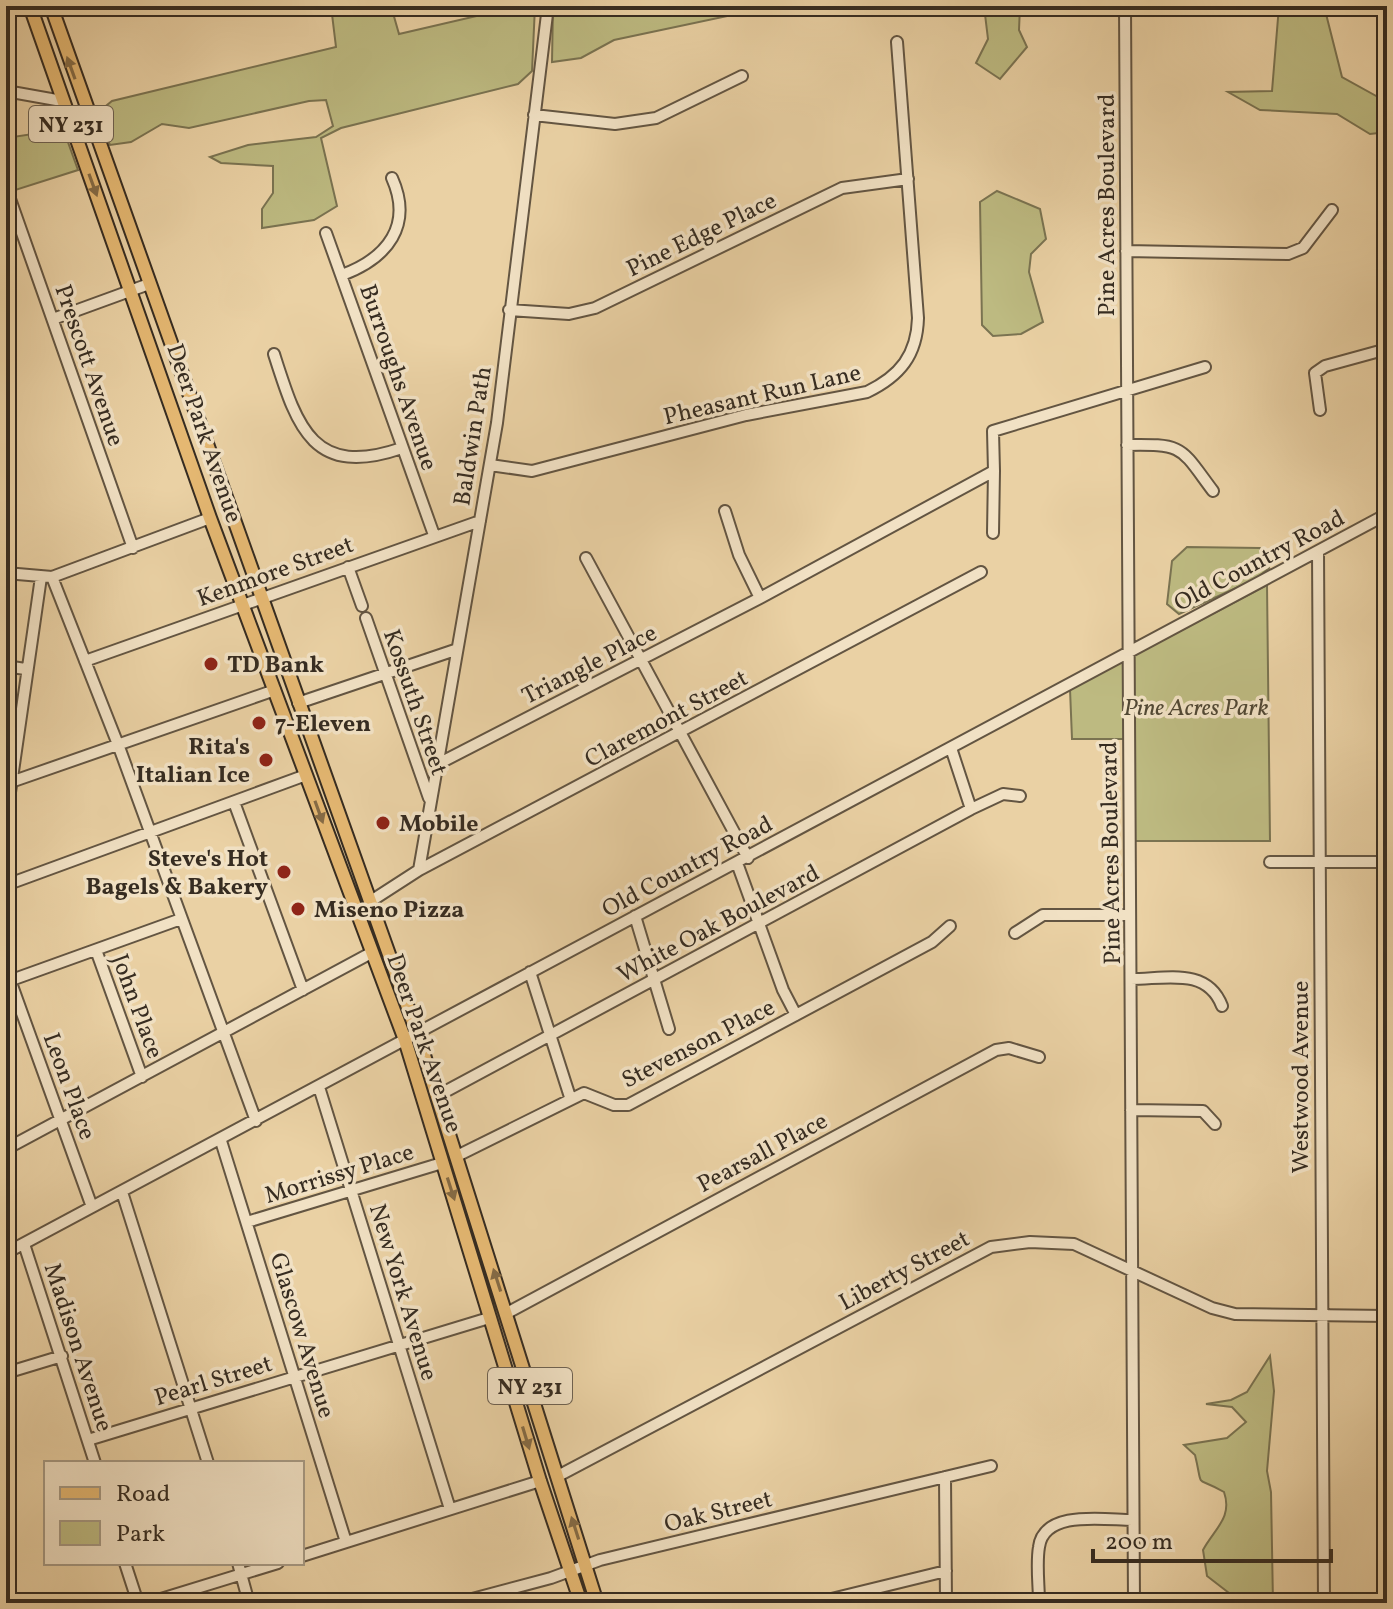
<svg xmlns="http://www.w3.org/2000/svg" width="1393" height="1609" viewBox="0 0 1393 1609" font-family="Vollkorn,serif">
	<style>
		.green { fill: #bdba81; stroke: #7a7351; stroke-width: 2 }
		.lines { fill: none; stroke-linecap: round; stroke-linejoin: round }
		.minor-casing { stroke: #635542; stroke-width: 14 }
		.major-casing { stroke: #362c21; stroke-width: 16 }
		.minor { stroke: #f1e1c4; stroke-width: 10 }
		.major { stroke: #e5b872; stroke-width: 12 }
		.oneway { fill: #856b45 }
		.poi-dot { fill: #8f2418; stroke: #f1e1c4; stroke-width: 3 }
		.labels { text-anchor: middle; stroke-width: 7; stroke-linejoin: round; paint-order: stroke }
		.shield { fill: #f1e1c4; stroke: #6e6252; stroke-width: 2 }
		.shield-label { font-size: 22px; font-weight: bold; fill: #362c21 }
		.street-label { font-size: 24px; fill: #362c21; stroke: #f1e1c4 }
		.poi-label { font-size: 24px; font-weight: bold; fill: #362c21; stroke: #f1e1c4; text-anchor: start }
		.park-label { font-size: 24px; font-style: italic; fill: #514834; stroke: #f1e1c4 }
	</style>
	<rect width="100%" height="100%" fill="#ead1a4"/>
	<filter id="stains"><feTurbulence type="fractalNoise" baseFrequency=".0025" numOctaves="4"/><feColorMatrix values="0 0 0 0 .2 0 0 0 0 .09 0 0 0 0 .02 0 0 0 .5 -.17"/></filter>
	<radialGradient id="worn" r=".72"><stop offset=".6" stop-color="#630" stop-opacity="0"/><stop offset="1" stop-color="#630" stop-opacity=".3"/></radialGradient>
	<path class="green" d="M331 6H391L399 34 515 7 535 6 532 71 518 84 341 128 321 138 337 206 314 220 262 228V209L273 193V166L221 163 210 157 248 145 316 137 333 126 326 100 309 101 189 128 162 124 131 142 110 145 96 114 112 101 336 47Z
		M553 6H775L614 40 581 58 552 62Z
		M984 6H1020L1019 30 1027 47 1000 79 976 63 988 39Z
		M1279 6H1324L1342 77 1387 102V132L1370 134 1337 114 1260 110 1228 92 1272 91Z
		M59 130 65 134 78 170 6 193V138Z
		M997 191 1040 209 1046 239 1031 254 1029 272 1043 322 1021 334 993 336 982 325 980 202Z
		M1187 547 1260 548 1269 568 1256 579 1179 614 1167 604 1172 561Z
		M1267 585 1270 841H1130L1131 739H1072L1070 689Z
		M1270 1356 1274 1391 1267 1471 1271 1492 1273 1603H1242L1207 1576 1203 1550C1214 1529 1233 1518 1224 1492 1193 1474 1204 1492 1195 1455L1184 1445 1227 1438 1246 1422 1232 1407 1206 1404 1231 1400 1247 1392Z"/>
	<g class="lines">
		<g class="minor-casing">
			<path id="minor" d="M1125 6 1134 1603
				M6 91 62 101
				M534 115 615 124 656 118 742 76
				M9 196 133 548
				M326 233 434 535
				M1126 251 1288 254 1303 248 1332 210
				M342 275C388 258 413 225 392 178
				M509 310 569 314 595 308 842 188 908 179
				M53 319 149 284
				M274 354C297 426 312 479 402 448
				M1320 410 1315 373 1325 366 1387 349
				M1127 445C1185 444 1180 447 1213 491
				M490 465 532 471 746 415 867 392C900 376 917 355 918 318L897 42
				M994 471 993 431 1205 367
				M725 511 739 555 760 598
				M1318 551 1324 1603
				M586 558 748 858
				M348 567 362 606
				M6 573 52 577 210 518
				M52 577 119 747 256 1121
				M366 618 429 798
				M85 661 480 521
				M6 666 25 669
				M298 703 455 650
				M951 748 971 809
				M436 765 760 598 994 471 993 533
				M11 782 275 690
				M234 802 303 990
				M6 820 41 577
				M1270 862H1387
				M737 863 783 990 796 1015
				M419 870 497 423 548 6
				M6 885 306 775
				M371 901 419 870 981 572
				M635 916 669 1029
				M1015 933 1043 915H1130
				M96 950 142 1077
				M530 972 570 1097
				M1131 979C1166 979 1207 967 1222 1006
				M10 980 92 1207
				M6 982 181 919
				M319 1087 450 1509
				M437 1096 971 809 1003 794 1020 796
				M1131 1110 1203 1111 1215 1124
				M221 1141 346 1542
				M6 1149 371 953
				M457 1156 584 1093 614 1105H628L932 942 950 926
				M122 1192 208 1463
				M247 1222 442 1163
				M24 1244 95 1463
				M6 1253 1387 514
				M507 1313 996 1050 1009 1048 1039 1057
				M6 1373 62 1356
				M88 1440 489 1318
				M558 1476 991 1247 1030 1242 1074 1244 1212 1308 1235 1314 1387 1316
				M945 1477 946 1603
				M302 1556 540 1481
				M125 1563 138 1603
				M238 1563 249 1603
				M148 1603 278 1563
				M457 1603 551 1578 600 1560 991 1466
				M815 1603 946 1571
				M1039 1603C1039 1585 1036 1564 1039 1547 1044 1509 1106 1520 1132 1520"/>
		</g>
		<g class="major-casing">
			<path id="major" d="M30 6 210 518 405 1040 540 1481 581 1603
				M51 6 417 1033 597 1603"/>
		</g>
		<use href="#minor" class="minor"/>
		<use href="#major" class="major"/>
	</g>
	<defs><path id="oneway-solid" d="M-6-.8H1V-3.2L6.5 0L1 3.2V.8H-6Z" transform="scale(2)"/></defs>
	<g class="oneway">
		<use href="#oneway-solid" transform="translate(71 68) rotate(-110)"/>
		<use href="#oneway-solid" transform="translate(93 185) rotate(70)"/>
		<use href="#oneway-solid" transform="translate(319 812) rotate(70)"/>
		<use href="#oneway-solid" transform="translate(451 1189) rotate(72)"/>
		<use href="#oneway-solid" transform="translate(497 1280) rotate(-108)"/>
		<use href="#oneway-solid" transform="translate(526 1438) rotate(73)"/>
		<use href="#oneway-solid" transform="translate(575 1528) rotate(-108)"/>
	</g>
	<g class="poi-dot">
		<circle cx="211" cy="664" r="8"/>
		<circle cx="259" cy="723" r="8"/>
		<circle cx="266" cy="760" r="8"/>
		<circle cx="383" cy="823" r="8"/>
		<circle cx="284" cy="872" r="8"/>
		<circle cx="298" cy="909" r="8"/>
	</g>
	<g class="labels">
		<g class="shield">
			<rect x="29" y="106" width="84" height="36" rx="6"/>
			<rect x="488" y="1368" width="84" height="36" rx="6"/>
		</g>
		<g class="shield-label">
			<text x="71" y="132">NY 231</text>
			<text x="530" y="1394">NY 231</text>
		</g>
		<g class="street-label">
			<text transform="translate(1106 205) rotate(-90)" y="8">Pine Acres Boulevard</text>
			<text transform="translate(701 234) rotate(-26)" y="8">Pine Edge Place</text>
			<text transform="translate(90 365) rotate(71)" y="8">Prescott Avenue</text>
			<text transform="translate(399 377) rotate(71)" y="8">Burroughs Avenue</text>
			<text transform="translate(762 394) rotate(-13)" y="8">Pheasant Run Lane</text>
			<text transform="translate(205 433) rotate(71)" y="8">Deer Park Avenue</text>
			<text transform="translate(472 436) rotate(-81)" y="8">Baldwin Path</text>
			<text transform="translate(1259 560) rotate(-28)" y="8">Old Country Road</text>
			<text transform="translate(275 571) rotate(-20)" y="8">Kenmore Street</text>
			<text transform="translate(589 664) rotate(-27)" y="8">Triangle Place</text>
			<text transform="translate(416 702) rotate(71)" y="8">Kossuth Street</text>
			<text transform="translate(666 718) rotate(-28)" y="8">Claremont Street</text>
			<text transform="translate(1110 853) rotate(-91)" y="8">Pine Acres Boulevard</text>
			<text transform="translate(687 866) rotate(-28)" y="8">Old Country Road</text>
			<text transform="translate(718 923) rotate(-28)" y="8">White Oak Boulevard</text>
			<text transform="translate(138 1006) rotate(70)" y="8">John Place</text>
			<text transform="translate(425 1043) rotate(71)" y="8">Deer Park Avenue</text>
			<text transform="translate(698 1043) rotate(-27)" y="8">Stevenson Place</text>
			<text transform="translate(1300 1077) rotate(-90)" y="8">Westwood Avenue</text>
			<text transform="translate(70 1086) rotate(70)" y="8">Leon Place</text>
			<text transform="translate(762 1152) rotate(-28)" y="8">Pearsall Place</text>
			<text transform="translate(339 1173) rotate(-17)" y="8">Morrissy Place</text>
			<text transform="translate(904 1270) rotate(-28)" y="8">Liberty Street</text>
			<text transform="translate(404 1292) rotate(73)" y="8">New York Avenue</text>
			<text transform="translate(303 1335) rotate(73)" y="8">Glascow Avenue</text>
			<text transform="translate(79 1347) rotate(72)" y="8">Madison Avenue</text>
			<text transform="translate(213 1380) rotate(-17)" y="8">Pearl Street</text>
			<text transform="translate(718 1511) rotate(-14)" y="8">Oak Street</text>
		</g>
		<g class="poi-label">
			<text x="227" y="672">TD Bank</text>
			<text x="275" y="731">7-Eleven</text>
			<text x="250" y="754" text-anchor="end">Rita's<tspan x="250" dy="28">Italian Ice</tspan></text>
			<text x="399" y="831">Mobile</text>
			<text x="268" y="866" text-anchor="end">Steve's Hot<tspan x="268" dy="28">Bagels &amp; Bakery</tspan></text>
			<text x="314" y="917">Miseno Pizza</text>
		</g>
		<g class="park-label">
			<text x="1196" y="715">Pine Acres Park</text>
		</g>
	</g>
	<rect width="1393" height="1609" fill="none" stroke="#ead1a4" stroke-width="32"/>
	<rect x="8" y="8" width="1377" height="1593" fill="none" stroke="#362c21" stroke-width="4"/>
	<rect x="16" y="16" width="1361" height="1577" fill="none" stroke="#362c21" stroke-width="2"/>
	<rect x="44" y="1461" width="260" height="104" fill="#f1e1c4" stroke="#a69983" stroke-width="2"/>
	<rect x="60" y="1487" width="40" height="12" fill="#e5b872" stroke="#a69983" stroke-width="2"/>
	<text x="116" y="1501" font-size="24" fill="#362c21">Road</text>
	<rect x="60" y="1521" width="40" height="24" fill="#bdba81" stroke="#a69983" stroke-width="2"/>
	<text x="116" y="1541" font-size="24" fill="#362c21">Park</text>
	<path d="M1093 1549v12h238v-12" fill="none" stroke="#362c21" stroke-width="4"/>
	<text x="1105" y="1549" font-size="24" fill="#362c21" stroke="#f1e1c4" stroke-width="6" paint-order="stroke">200 m</text>
	<rect width="100%" height="100%" filter="url(#stains)"/>
	<rect width="100%" height="100%" fill="url(#worn)"/>
</svg>
